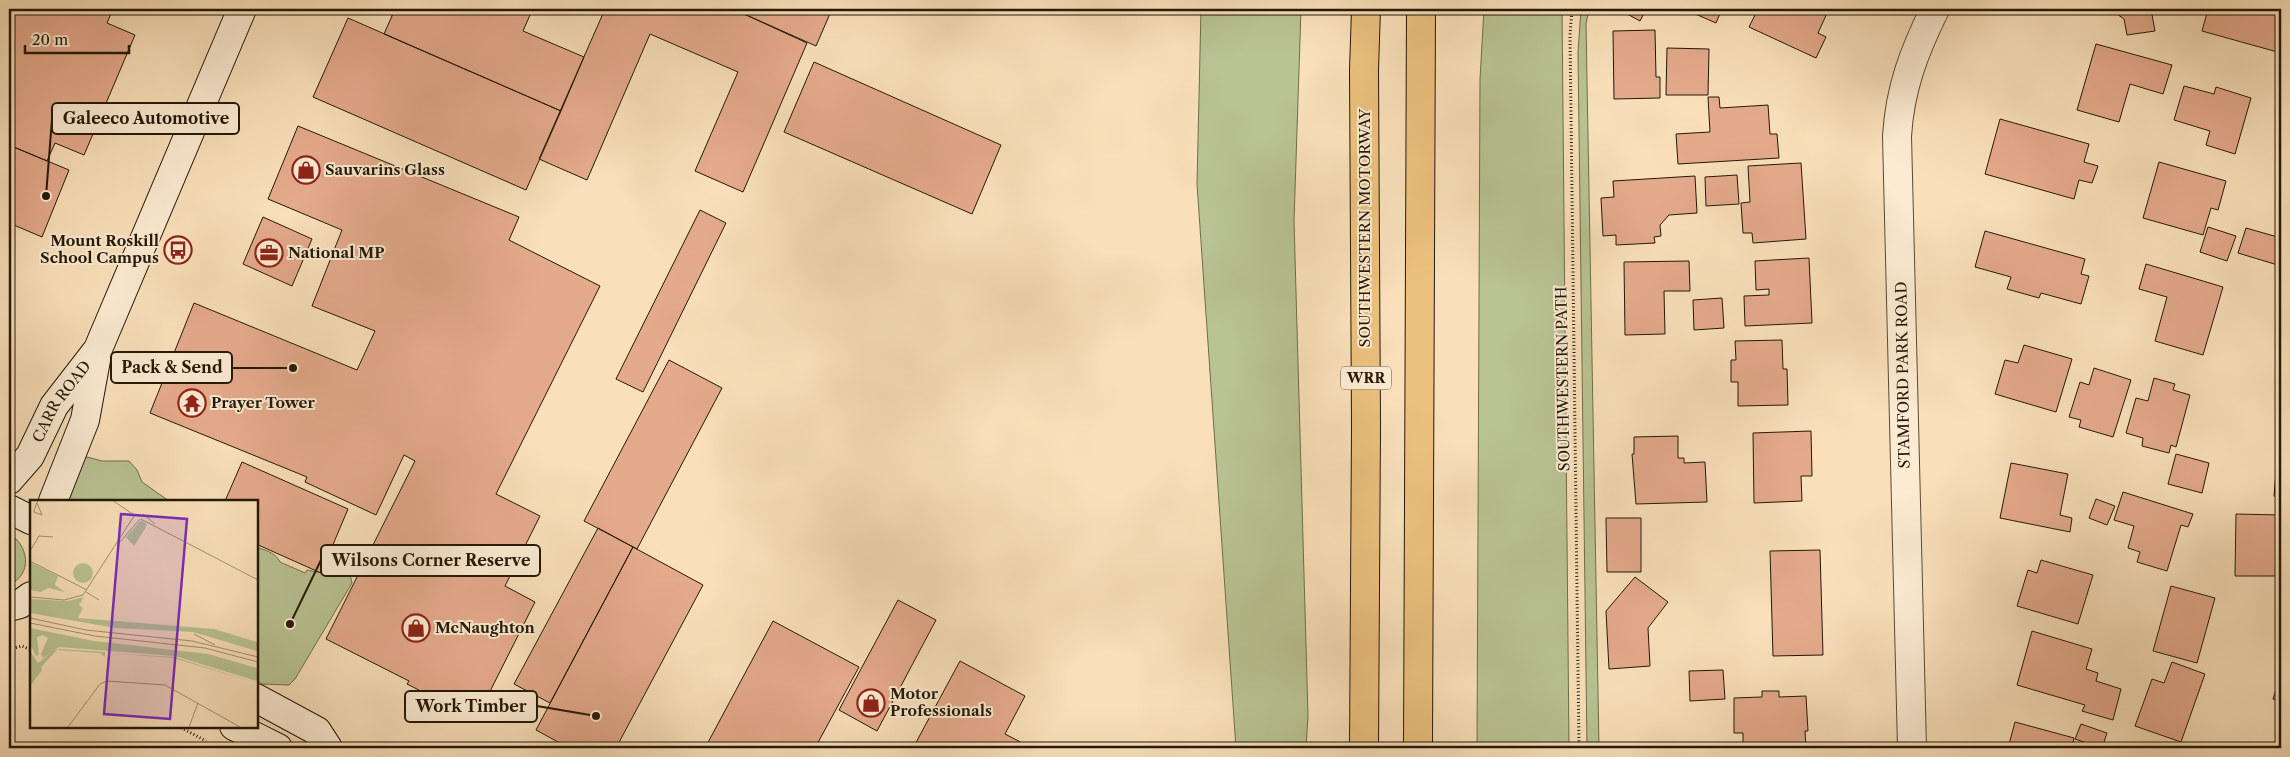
<svg xmlns="http://www.w3.org/2000/svg" width="2290" height="757" viewBox="0 0 2290 757" font-family="'Libre Caslon Text',serif">
	<style>
		.green { fill: #b9c393; stroke: #6e6e4e }
		.building { fill: #e4aa8c; stroke: #241808 }
		.lines { fill: none; stroke-linecap: round; stroke-linejoin: round }
		.minor-casing { stroke: #594a34; stroke-width: 30 }
		.secondary-casing { stroke: #241808; stroke-width: 30 }
		.motorway-casing { stroke: #241808; stroke-width: 30 }
		.path { stroke: #241808; stroke-width: 3; stroke-dasharray: 1 2.5; stroke-linecap: butt }
		.minor { stroke: #fbebd2; stroke-width: 28 }
		.secondary { stroke: #fbebd2; stroke-width: 28 }
		.motorway { stroke: #ecc07d; stroke-width: 28 }
		.labels { text-anchor: middle; stroke-width: 4; stroke-linejoin: round; paint-order: stroke }
		.shield { fill: #fbebd2; stroke: #645745; stroke-width: 1 }
		.shield-label { font-size: 14px; font-weight: bold; fill: #241808 }
		.poi-label { font-size: 15px; font-weight: bold; fill: #241808; stroke: #fbebd2; text-anchor: start }
		.street-label { font-size: 15px; fill: #241808; stroke: #fbebd2 }
		.inset-road { fill: none; stroke: #a49073; stroke-width: 1 }
		.view { fill: #7b2cbf; fill-opacity: 0.15; stroke: #7b2cbf; stroke-width: 2.5 }
		.inset-edge { fill: none; stroke: #241808; stroke-width: 2.5 }
		.leader { fill: none; stroke: #241808; stroke-width: 2 }
		.callout-dot { fill: #241808; stroke: #fbebd2; stroke-width: 2 }
		.callout { fill: #fbebd2; stroke: #241808; stroke-width: 2 }
		.callout-label { font-size: 16px; text-anchor: middle; font-weight: bold; fill: #241808 }
	</style>
	<rect width="100%" height="100%" fill="#f9e0ba"/>
	<filter id="stains"><feTurbulence type="fractalNoise" baseFrequency=".004" numOctaves="4"/><feColorMatrix values="0 0 0 0 .2 0 0 0 0 .09 0 0 0 0 .02 0 0 0 .5 -.17"/></filter>
	<radialGradient id="worn" r=".72"><stop offset=".6" stop-color="#630" stop-opacity="0"/><stop offset="1" stop-color="#630" stop-opacity=".3"/></radialGradient>
	<path class="green" d="M1201 9H1301L1294 221 1308 716 1306 748H1236L1197 184Z
		M1484 9H1562L1569 748H1477L1480 79Z
		M1581 9H1589L1586 24 1599 748H1587L1578 52Z
		M87 457 102 461H129L137 470 142 482 169 501H50L82 460Z
		M9 533C29 546 33 574 9 585Z
		M256 547C265 550 276 553 280 562L305 573 307 570 322 573 330 566 340 565 349 570 352 583 295 679 289 685 262 684 256 680Z"/>
	<path class="building" d="M9 9H113L107 23 135 35 84 155 55 143 47 161 9 145Z
		M395 9H515L530 15 523 31 584 57 561 111 384 34Z
		M605 9H733L807 43 743 192 695 171 738 72 650 34 587 180 539 159Z
		M733 9H832L816 46Z
		M1618 9H1646L1640 21Z
		M1684 9H1722L1716 23Z
		M1758 9H1825L1828 11 1818 33 1826 37 1816 58 1749 27Z
		M2110 9H2151L2155 31 2127 35 2124 19Z
		M2208 9H2281V53L2202 31Z
		M348 18 561 111 526 190 313 97Z
		M1655 30 1656 77H1660V98L1614 99 1613 31Z
		M2096 44 2172 65 2163 94 2130 84 2119 122 2077 110Z
		M1667 48 1709 49 1708 95H1666Z
		M814 62 1001 145 972 214 784 132Z
		M2184 86 2214 94 2216 87 2251 98 2235 154 2206 145 2210 131 2174 120Z
		M1708 97H1719L1720 108 1768 105 1770 134H1777L1779 158 1678 164 1676 134 1710 132Z
		M2000 119 2089 144 2084 162 2098 166 2092 183 2079 180 2074 199 1985 174Z
		M298 126 519 217 509 240 600 286 496 494 540 516 505 586 535 602 476 719 407 684 409 681 326 639 415 461 404 455 376 515 305 482 307 477 150 413 194 303 357 370 375 331 312 306 342 230 268 199Z
		M9 145 69 170 42 237 9 223Z
		M2159 162 2226 181 2218 210 2211 208 2203 235 2143 218Z
		M1801 163 1806 239 1753 243 1752 233H1743L1741 203 1750 202 1748 166Z
		M1737 175 1739 204 1706 206 1705 177Z
		M1695 176 1697 213 1669 215 1660 225 1661 236 1654 237 1655 243 1616 245V235L1603 236 1601 198 1614 197 1613 181Z
		M700 210 726 223 643 392 616 379Z
		M263 217 312 239 292 286 243 264Z
		M2208 227 2236 236 2227 261 2200 252Z
		M2246 228 2281 238V266L2238 253Z
		M1985 231 2085 259 2081 274 2089 276 2081 304 2041 293 2039 298 2007 289 2011 277 1975 267Z
		M1809 258 1812 323 1745 326 1744 296 1769 295V289L1756 290 1755 261Z
		M1689 261 1690 291H1664L1665 334 1625 335 1624 262Z
		M2146 264 2223 287 2203 355 2155 341 2167 297 2139 289Z
		M1722 298 1724 328 1694 330 1693 300Z
		M1782 340 1783 369H1787L1788 405 1738 406V382H1731V360H1736L1735 341Z
		M2024 345 2072 359 2056 412 1995 394 2005 360 2018 363Z
		M669 360 722 388 637 549 584 521Z
		M2094 368 2131 380 2113 437 2079 427 2081 420 2069 417 2080 382 2089 385Z
		M2154 378 2175 384 2173 390 2190 395 2176 447 2171 445 2169 453 2142 446 2143 438 2126 433 2136 398 2148 401Z
		M1811 431 1812 476H1801L1802 501 1754 503 1753 433Z
		M1678 436V458H1684V463L1705 462 1707 502 1636 504 1632 454H1634V437Z
		M2176 454 2209 463 2202 493 2168 484Z
		M242 462 348 509 321 573 256 544V501H225Z
		M2011 463 2068 474 2060 515 2072 518 2070 532 2000 518Z
		M2276 472 2281 473V497L2274 496Z
		M2123 492 2193 514 2188 527 2181 525 2167 571 2137 562 2140 552 2128 548 2134 526 2114 520Z
		M2096 499 2115 506 2107 525 2089 518Z
		M2236 514 2281 515V576H2235Z
		M1606 518H1641V572H1607Z
		M598 528 633 547 550 703 514 684Z
		M633 547 703 585 616 748H569L536 730Z
		M1820 550 1823 655 1773 656 1770 551Z
		M2041 560 2093 575 2078 624 2017 606 2028 570 2037 573Z
		M1635 577 1668 602 1648 628 1650 666 1609 669 1606 611Z
		M2171 586 2215 598 2197 663 2153 651Z
		M898 600 936 620 877 731 839 710Z
		M773 621 859 667 815 748H705Z
		M2032 631 2092 649 2086 669 2098 673 2096 681 2121 689 2113 720 2082 711 2085 705 2017 685Z
		M960 661 1025 696 1005 734 1032 748H913Z
		M2172 662 2205 674 2181 742 2135 726 2152 679 2164 683Z
		M1723 670 1725 699 1690 701 1689 671Z
		M2278 683 2281 684V702L2273 699Z
		M1762 691H1779V697L1806 696 1808 731H1805L1806 748H1743V733H1734V698L1762 697Z
		M2015 722 2074 738 2073 743 2080 745 2079 748H2008Z
		M2081 724 2107 733 2102 748 2075 739Z"/>
	<g class="lines">
		<g class="minor-casing">
			<path id="minor" d="M1912 748 1897 136C1900 88 1914 52 1935 9"/>
		</g>
		<g class="secondary-casing">
			<g id="secondary">
				<path id="s1" d="M9 480 30 456 54 406 95 353"/>
				<path d="M53 501 85 420 98 349 242 9"/>
				<path d="M9 509 31 520"/>
				<path d="M9 607 20 604 31 596"/>
				<path d="M256 698 317 731 328 748"/>
				<path d="M234 726 278 748"/>
			</g>
		</g>
		<g class="motorway-casing">
			<path id="motorway" d="M1364 748 1366 428 1364 70 1366 9
				M1418 748 1421 9"/>
		</g>
		<path class="path" d="M1572 9 1570 35 1579 748
			M9 649 22 646 31 650
			M178 726 206 741"/>
		<use href="#minor" class="minor"/>
		<use href="#secondary" class="secondary"/>
		<use href="#motorway" class="motorway"/>
	</g>
	<defs>
		<g id="shop-ring" transform="scale(1.4375)"><circle r="9.5" fill="#fbebd2" stroke="#8f2418" stroke-width="1.5"/><path d="M-5-2.5h2.3a2.7 3.5 0 0 1 5.4 0H5L5.5 6h-11ZM-1.5-2.5h3a1.5 2.3 0 0 0-3 0Z" fill="#8f2418"/></g>
		<g id="bus-ring" transform="scale(1.4375)"><circle r="9.5" fill="#fbebd2" stroke="#8f2418" stroke-width="1.5"/><path d="M-5-6H5V4H4V6H2V4H-2V6H-4V4H-5ZM-3.5-4V0h7V-4ZM-3.5 1.2v1.5H-2V1.2ZM2 1.2v1.5H3.5V1.2Z" fill="#8f2418"/></g>
		<g id="office-ring" transform="scale(1.4375)"><circle r="9.5" fill="#fbebd2" stroke="#8f2418" stroke-width="1.5"/><path d="M-6-3h4V-5.5h4V-3h4V5H-6ZM-1-4.5V-3h2v-1.5ZM-6 0V1H6V0Z" fill="#8f2418"/></g>
		<g id="temple-ring" transform="scale(1.4375)"><circle r="9.5" fill="#fbebd2" stroke="#8f2418" stroke-width="1.5"/><path d="M0-6L5-2H3V0L6.5 2.5H4V6H1.5V3h-3V6H-4V2.5H-6.5L-3 0V-2H-5Z" fill="#8f2418"/></g>
	</defs>
	<g fill-rule="evenodd">
		<use href="#shop-ring" x="306" y="170"/>
		<use href="#bus-ring" x="178" y="250"/>
		<use href="#office-ring" x="269" y="253"/>
		<use href="#temple-ring" x="192" y="403"/>
		<use href="#shop-ring" x="416" y="628"/>
		<use href="#shop-ring" x="871" y="703"/>
	</g>
	<g class="labels">
		<rect class="shield" x="1341" y="366.5" width="50" height="23" rx="4"/>
		<g class="shield-label">
			<text x="1366" y="383">WRR</text>
		</g>
		<g class="poi-label">
			<text x="325" y="175">Sauvarins Glass</text>
			<text x="159" y="246" text-anchor="end">Mount Roskill<tspan x="159" dy="17">School Campus</tspan></text>
			<text x="288" y="258">National MP</text>
			<text x="211" y="408">Prayer Tower</text>
			<text x="435" y="633">McNaughton</text>
			<text x="890" y="699">Motor<tspan x="890" dy="17">Professionals</tspan></text>
		</g>
		<g class="street-label">
			<text transform="translate(1365 228) rotate(-90)" y="5">SOUTHWESTERN MOTORWAY</text>
			<text transform="translate(1903 375) rotate(-91)" y="5">STAMFORD PARK ROAD</text>
			<text transform="translate(1563 379) rotate(-91)" y="5">SOUTHWESTERN PATH</text>
			<text dy="5" stroke="none"><textPath href="#s1" startOffset="95">CARR ROAD</textPath></text>
		</g>
	</g>
	<g transform="translate(30 500)">
		<rect width="228" height="228" fill="#f9e0ba"/>
		<path d="M111 20 117 24 116 27 104 46 96 37ZM0 62 28 76 25 85 35 92 18 88 11 92 0 90ZM43 73a10 10 0 1 1 20 0a10 10 0 1 1-20 0ZM54 97 49 105 53 108 48 118 184 129 227 142V151L163 132 85 128 0 113V99L38 101ZM0 128 64 141 178 154 227 168V181L145 156 29 147 13 158 11 154 18 138 13 135 7 137 9 155 6 156 0 144ZM29 149 75 152V157L70 153 27 150 11 167 12 170 0 186V151L8 163 23 151ZM76 153 144 157 227 183 143 158Z" fill="#b9c393"/>
		<path class="inset-road" d="M82 0 104 15M7 3 12 15 4 12V10L8 0M113 14 125 24M111 19 228 80M89 43 110 19M0 51 9 36 23 37M0 61 57 90M56 92 69 100M0 97 34 100 53 95 104 16M0 118 56 130 162 141 228 157M0 123 65 136 175 148 228 162M164 134 185 145M38 227 70 184 77 181 135 185 210 227M159 227 168 203"/>
		<path class="view" d="M91 14 157 19 140 219 74 214Z"/>
		<rect width="228" height="228" class="inset-edge"/>
	</g>
	<path class="leader" d="M46 196L52 119M293 368L232 368M290 624L321 560M596 716L537 706"/>
	<g class="callout-dot">
		<circle cx="46" cy="196" r="5"/>
		<circle cx="293" cy="368" r="5"/>
		<circle cx="290" cy="624" r="5"/>
		<circle cx="596" cy="716" r="5"/>
	</g>
	<g class="callout">
		<rect x="52" y="103" width="187" height="31" rx="5"/>
		<rect x="111" y="352" width="121" height="31" rx="5"/>
		<rect x="321" y="545" width="219" height="31" rx="5"/>
		<rect x="405" y="691" width="132" height="31" rx="5"/>
	</g>
	<g class="callout-label">
		<text x="146" y="124">Galeeco Automotive</text>
		<text x="172" y="373">Pack &amp; Send</text>
		<text x="431" y="566">Wilsons Corner Reserve</text>
		<text x="471" y="712">Work Timber</text>
	</g>
	<rect width="2290" height="757" fill="none" stroke="#f9e0ba" stroke-width="30"/>
	<rect x="10" y="10" width="2270" height="737" fill="none" stroke="#241808" stroke-width="2.5"/>
	<rect x="15" y="15" width="2260" height="727" fill="none" stroke="#241808"/>
	<path d="M25 45v8h104v-8" fill="none" stroke="#241808" stroke-width="2.5"/>
	<text x="32" y="45" font-size="15" fill="#241808" stroke="#fbebd2" stroke-width="4" paint-order="stroke">20 m</text>
	<rect width="100%" height="100%" filter="url(#stains)"/>
	<rect width="100%" height="100%" fill="url(#worn)"/>
</svg>
